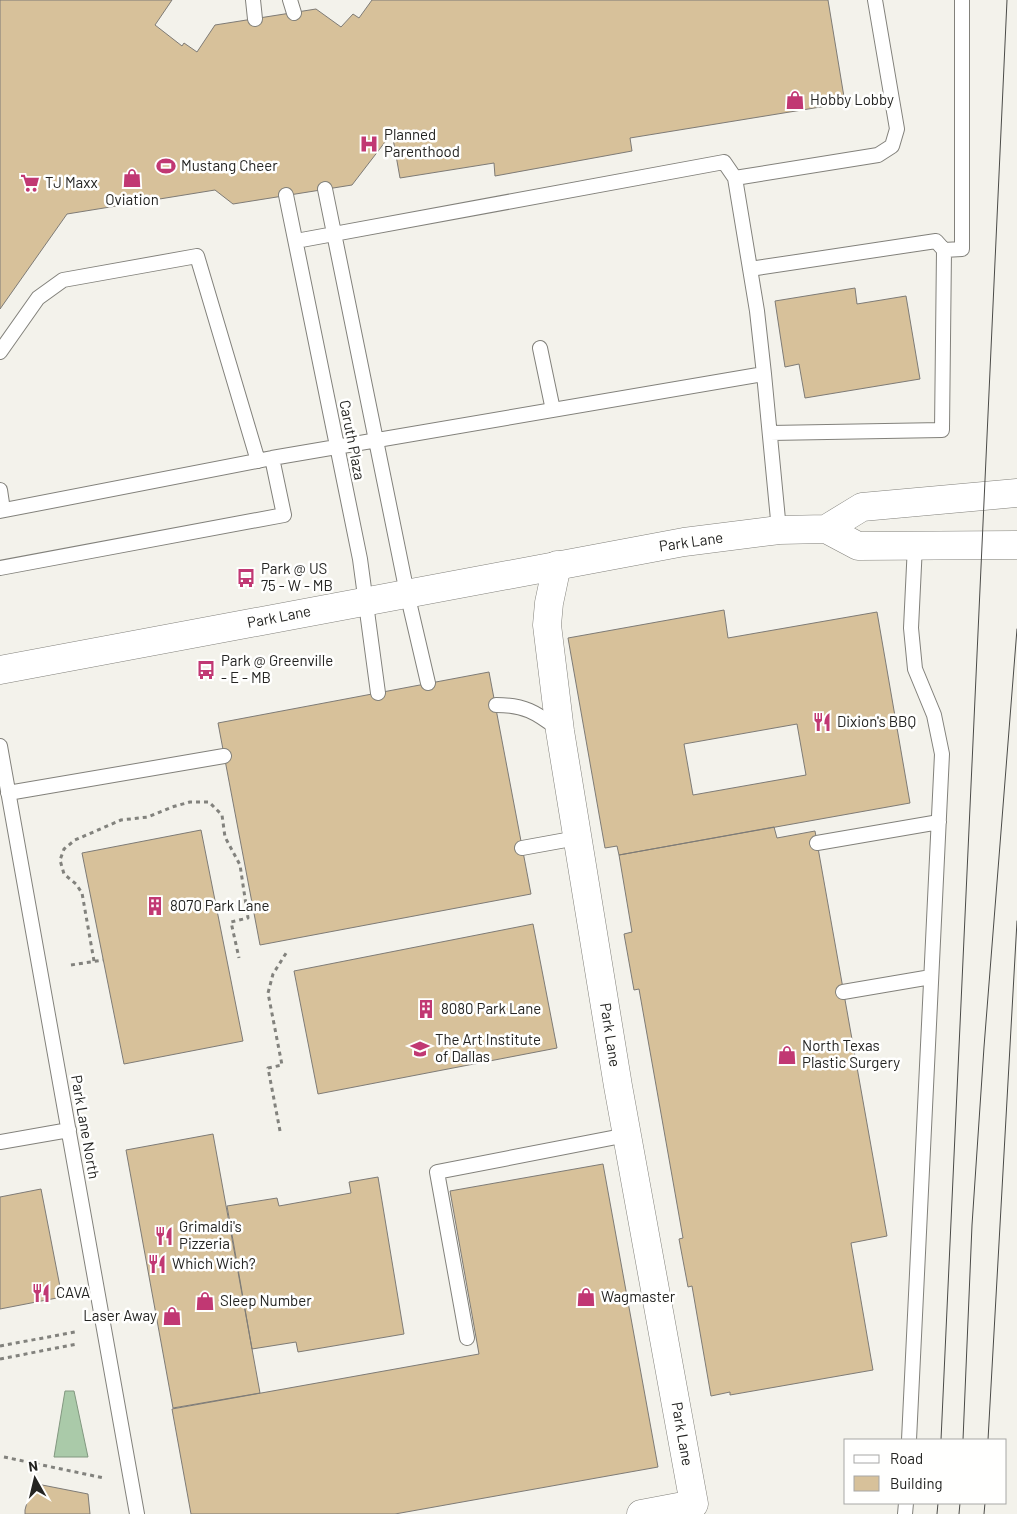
<svg xmlns="http://www.w3.org/2000/svg" width="1017" height="1514" viewBox="0 0 1017 1514" font-family="Barlow,sans-serif">
	<style>
		.water { fill: #aacaa9; stroke: #829880 }
		.building { fill: #d7c19a; stroke: #7e7b76; fill-rule: evenodd }
		.lines { fill: none; stroke-linecap: round; stroke-linejoin: round }
		.service-casing { stroke: #82817b; stroke-width: 16 }
		.minor-casing { stroke: #82817b; stroke-width: 29 }
		.secondary-casing { stroke: #82817b; stroke-width: 29 }
		.path { stroke: #82827d; stroke-width: 3; stroke-dasharray: 4 4; stroke-linecap: butt }
		.service { stroke: #fff; stroke-width: 14 }
		.minor { stroke: #fff; stroke-width: 28 }
		.secondary { stroke: #fff; stroke-width: 28 }
		.tram { stroke: #4b4b48; stroke-width: 1 }
		.labels { text-anchor: middle; stroke-width: 5; stroke-linejoin: round; paint-order: stroke }
		.poi-label { font-size: 15px; fill: #242422; stroke: #fffffe; text-anchor: start }
		.street-label { font-size: 15px; fill: #242422; stroke: #fffffe }
	</style>
	<rect width="100%" height="100%" fill="#f3f2eb"/>
	<path class="water" d="M65 1391H74L88 1457H54Z"/>
	<path class="building" d="M0 0H172L155 25 182 46 184 43 197 52 215 25 316 9 341 27 353 14 359 18 372 0H828L845 103 630 138 632 151 495 176 494 163 400 178 392 133 352 185 233 204 215 190 67 214 0 309Z
		M855 288 857 304 906 296 920 379 805 398 799 364 785 367 775 301Z
		M724 610 728 638 877 612 910 803 619 855 617 846 605 848 568 638ZM797 724 806 775 693 795 684 744Z
		M489 672 531 894 260 945 218 723Z
		M774 827 777 838 815 831 887 1236 851 1243 873 1370 730 1395V1392L711 1396 692 1286 688 1287 679 1239 683 1238 639 989 634 990 624 934 632 932 619 855Z
		M201 830 243 1041 124 1064 82 853Z
		M533 924 557 1048 318 1094 294 971Z
		M213 1134 260 1393 173 1408 126 1150Z
		M603 1164 658 1467 395 1514H191L172 1409 479 1354 450 1191Z
		M378 1177 404 1334 298 1352 296 1342 252 1349 227 1206 277 1198 279 1206 351 1193 349 1182Z
		M41 1189 62 1297 0 1309V1197Z
		M32 1483 88 1494 90 1514H25V1510Z"/>
	<g class="lines">
		<g class="service-casing">
			<path id="service" d="M253 0 255 19
				M290 0 294 13
				M735 178 878 155 892 146 897 129 875 0
				M325 189 407 593 428 683
				M286 195 360 559 378 693
				M296 241 724 162 735 178 757 311 764 374
				M944 250 962 249V0
				M750 269 936 241 944 250 942 430 770 433
				M540 348 553 410
				M0 352 38 298 63 280 197 256 258 461
				M0 490 3 510
				M0 511 272 458 764 374 779 530
				M0 568 284 515 272 458
				M496 705C524 705 536 712 558 729
				M0 746 137 1514
				M8 793 224 756
				M817 843 939 822
				M522 848 577 838
				M843 992 931 977
				M0 1142 69 1130
				M467 1338 437 1172 627 1135
				M909 1440 942 754 934 715 915 669 911 628 915 545
				M905 1514 906 1503"/>
		</g>
		<g class="minor-casing">
			<path id="minor" d="M557 565 549 603 547 625 560 731 618 1086 694 1504 641 1514"/>
		</g>
		<g class="secondary-casing">
			<path id="secondary" d="M826 529 862 507 1017 493
				M0 670 684 542 779 530 826 529 858 546 1017 545"/>
		</g>
		<path class="path" d="M94 961 82 893 76 884 64 874 60 860 64 849 75 840 121 820 148 817 172 807 190 802H209L222 815 225 837 240 865 248 918 231 922 239 958
			M71 965 103 960
			M280 1131 268 1068 282 1065 268 993 273 974 288 950
			M0 1346 75 1332
			M0 1359 77 1344
			M4 1457 104 1478"/>
		<use href="#service" class="service"/>
		<use href="#minor" class="minor"/>
		<use href="#secondary" class="secondary"/>
		<path class="tram" d="M941 1440 1007 0
			M963 1440 972 1225 984 1047 1017 629
			M988 1440 1017 921
			M937 1514 938 1503
			M959 1514 960 1503
			M984 1514 985 1503"/>
	</g>
	<defs>
		<g id="shop-bare" transform="scale(1.5)"><path d="M-5-2.5h2.3a2.7 3.5 0 0 1 5.4 0H5L5.5 6h-11ZM-1.5-2.5h3a1.5 2.3 0 0 0-3 0Z" fill="#c13873" stroke="#fffffe" stroke-width="2.5" paint-order="stroke"/></g>
		<g id="hospital-bare" transform="scale(1.5)"><path d="M-5-5h3v3.5h4V-5h3V5h-3V1.5h-4V5h-3Z" fill="#c13873" stroke="#fffffe" stroke-width="2.5" paint-order="stroke"/></g>
		<g id="stadium-bare" transform="scale(1.5)"><path d="M0-5a6.5 5 0 1 0 0 10a6.5 5 0 1 0 0-10ZM-3.5-1.8h7v3.6h-7Z" fill="#c13873" stroke="#fffffe" stroke-width="2.5" paint-order="stroke"/></g>
		<g id="supermarket-bare" transform="scale(1.5)"><path d="M-6-5.5h2.5l.6 2H6L4.5 2H-2.5L-4.4-4H-6ZM-1.5 3.2a1.3 1.3 0 1 0 .1 0ZM3 3.2a1.3 1.3 0 1 0 .1 0Z" fill="#c13873" stroke="#fffffe" stroke-width="2.5" paint-order="stroke"/></g>
		<g id="bus-bare" transform="scale(1.5)"><path d="M-5-6H5V4H4V6H2V4H-2V6H-4V4H-5ZM-3.5-4V0h7V-4ZM-3.5 1.2v1.5H-2V1.2ZM2 1.2v1.5H3.5V1.2Z" fill="#c13873" stroke="#fffffe" stroke-width="2.5" paint-order="stroke"/></g>
		<g id="restaurant-bare" transform="scale(1.5)"><path d="M-5-6h1v4h1v-4h1v4h1v-4h1v5L-1.5 .5V6h-2V.5L-5-1ZM5-6V6H3V1.5H1.5Q1.5-4 5-6Z" fill="#c13873" stroke="#fffffe" stroke-width="2.5" paint-order="stroke"/></g>
		<g id="building-bare" transform="scale(1.5)"><path d="M-4-6H4V6H1V3H-1V6H-4ZM-2.5-4.3h1.7v1.8h-1.7ZM.8-4.3h1.7v1.8H.8ZM-2.5-1h1.7V.8h-1.7ZM.8-1h1.7V.8H.8Z" fill="#c13873" stroke="#fffffe" stroke-width="2.5" paint-order="stroke"/></g>
		<g id="university-bare" transform="scale(1.5)"><path d="M0-5L7-2L0 1L-7-2ZM-4 1L0 2.5L4 1V4Q0 6-4 4Z" fill="#c13873" stroke="#fffffe" stroke-width="2.5" paint-order="stroke"/></g>
	</defs>
	<g fill-rule="evenodd">
		<use href="#shop-bare" x="795" y="100"/>
		<use href="#hospital-bare" x="369" y="144"/>
		<use href="#stadium-bare" x="166" y="166"/>
		<use href="#shop-bare" x="132" y="178"/>
		<use href="#supermarket-bare" x="30" y="183"/>
		<use href="#bus-bare" x="246" y="578"/>
		<use href="#bus-bare" x="206" y="670"/>
		<use href="#restaurant-bare" x="822" y="722"/>
		<use href="#building-bare" x="155" y="906"/>
		<use href="#building-bare" x="426" y="1009"/>
		<use href="#university-bare" x="420" y="1049"/>
		<use href="#shop-bare" x="787" y="1055"/>
		<use href="#restaurant-bare" x="164" y="1236"/>
		<use href="#restaurant-bare" x="157" y="1264"/>
		<use href="#restaurant-bare" x="41" y="1293"/>
		<use href="#shop-bare" x="586" y="1297"/>
		<use href="#shop-bare" x="205" y="1301"/>
		<use href="#shop-bare" x="172" y="1316"/>
	</g>
	<g class="labels">
		<g class="poi-label">
			<text x="810" y="105">Hobby Lobby</text>
			<text x="384" y="140">Planned<tspan x="384" dy="17">Parenthood</tspan></text>
			<text x="181" y="171">Mustang Cheer</text>
			<text x="45" y="188">TJ Maxx</text>
			<text x="132" y="205" text-anchor="middle">Oviation</text>
			<text x="261" y="574">Park @ US<tspan x="261" dy="17">75 - W - MB</tspan></text>
			<text x="221" y="666">Park @ Greenville<tspan x="221" dy="17">- E - MB</tspan></text>
			<text x="837" y="727">Dixion's BBQ</text>
			<text x="170" y="911">8070 Park Lane</text>
			<text x="441" y="1014">8080 Park Lane</text>
			<text x="435" y="1045">The Art Institute<tspan x="435" dy="17">of Dallas</tspan></text>
			<text x="802" y="1051">North Texas<tspan x="802" dy="17">Plastic Surgery</tspan></text>
			<text x="179" y="1232">Grimaldi's<tspan x="179" dy="17">Pizzeria</tspan></text>
			<text x="172" y="1269">Which Wich?</text>
			<text x="56" y="1298">CAVA</text>
			<text x="601" y="1302">Wagmaster</text>
			<text x="220" y="1306">Sleep Number</text>
			<text x="157" y="1321" text-anchor="end">Laser Away</text>
		</g>
		<g class="street-label">
			<text transform="translate(352 440) rotate(79)" y="5">Caruth Plaza</text>
			<text transform="translate(691 542) rotate(-8)" y="5">Park Lane</text>
			<text transform="translate(279 617) rotate(-11)" y="5">Park Lane</text>
			<text transform="translate(610 1035) rotate(81)" y="5">Park Lane</text>
			<text transform="translate(85 1127) rotate(80)" y="5">Park Lane North</text>
			<text transform="translate(682 1434) rotate(80)" y="5">Park Lane</text>
		</g>
	</g>
	<rect x="844" y="1439" width="162" height="65" fill="#fffffe" stroke="#a7a7a6"/>
	<rect x="854" y="1455" width="25" height="8" fill="#ffffff" stroke="#a7a7a6"/>
	<text x="890" y="1464" font-size="15" fill="#242422">Road</text>
	<rect x="854" y="1476" width="25" height="15" fill="#d7c19a" stroke="#a7a7a6"/>
	<text x="890" y="1489" font-size="15" fill="#242422">Building</text>
	<g transform="translate(35 1479) rotate(352)" stroke="#fffffe" stroke-width="4" paint-order="stroke">
	<path d="M0-4L9 19L0 12L-9 19Z" fill="#242422"/>
	<text y="-8" font-size="14" font-weight="bold" text-anchor="middle" fill="#242422">N</text>
	</g>
</svg>
